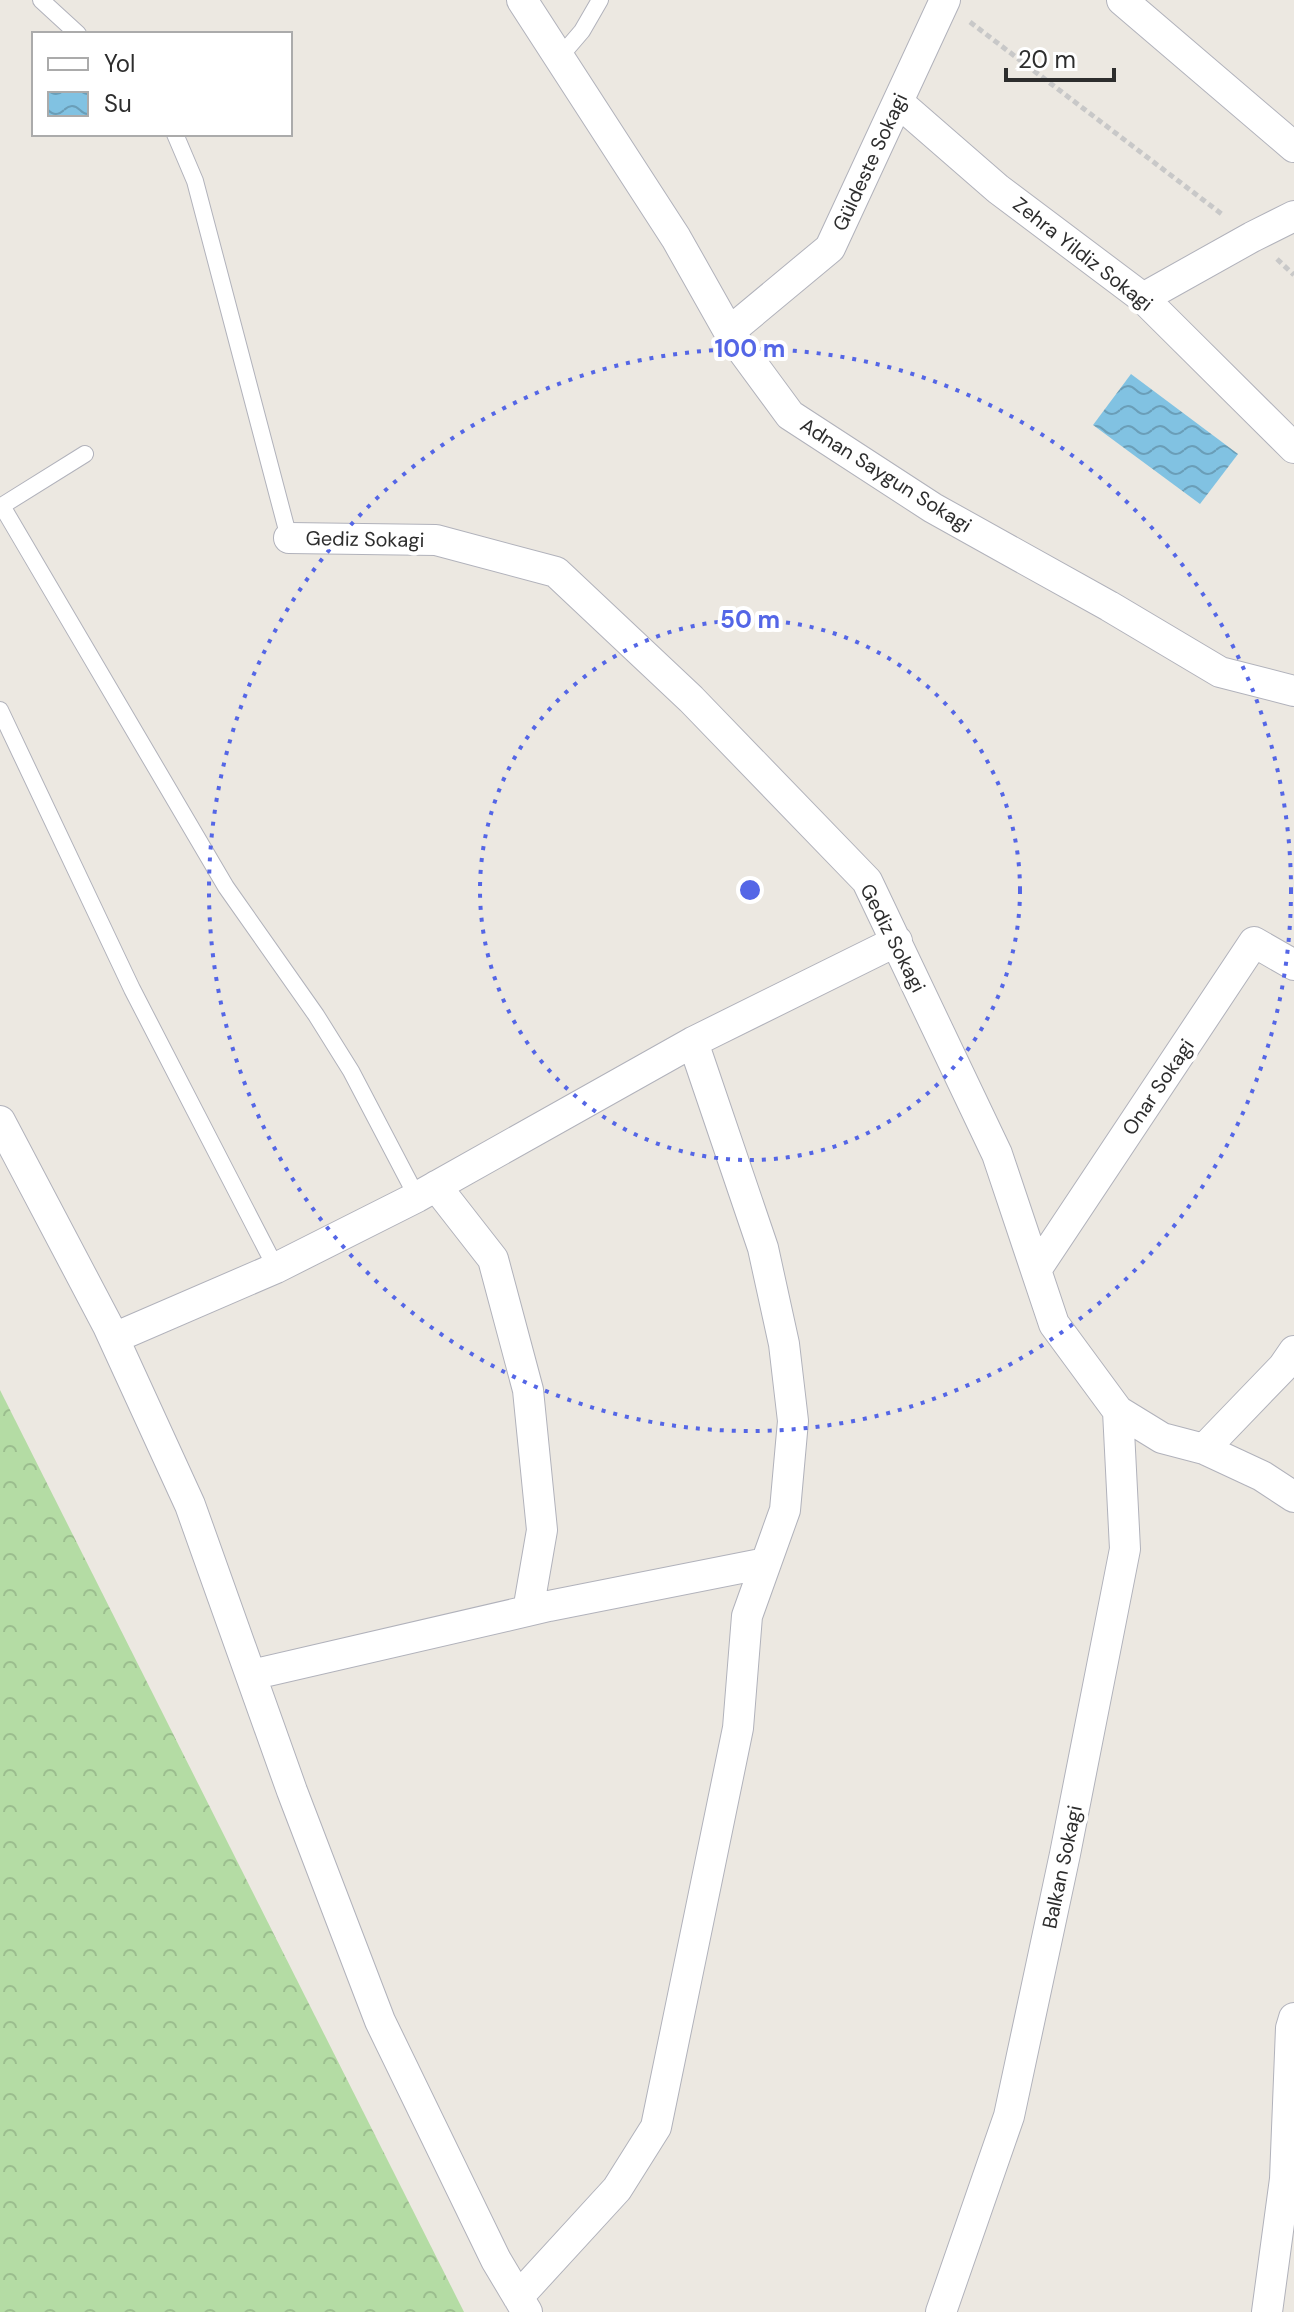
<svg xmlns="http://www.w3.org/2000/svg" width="1294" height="2312" viewBox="0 0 1294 2312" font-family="'DM Sans',sans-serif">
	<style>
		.forest { fill: url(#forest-crowns) }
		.water { fill: url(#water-waves) }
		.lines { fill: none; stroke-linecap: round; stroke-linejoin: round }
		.lane-casing { stroke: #b1b2bb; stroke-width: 18 }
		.street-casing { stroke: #b1b2bb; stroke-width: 32 }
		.path { stroke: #c8c8c8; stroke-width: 5; stroke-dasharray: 6 4; stroke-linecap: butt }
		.lane { stroke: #fff; stroke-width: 16 }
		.street { stroke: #fff; stroke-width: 30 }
		.ring { fill: none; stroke: #5466e6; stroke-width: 4; stroke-dasharray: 4 8 }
		.labels { text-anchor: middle; stroke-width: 8; stroke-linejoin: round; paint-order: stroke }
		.street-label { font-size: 20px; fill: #2d2d2d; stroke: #fff }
		.centre { fill: #5466e6; stroke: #fff; stroke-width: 4 }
		.ring-label { font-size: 24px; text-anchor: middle; font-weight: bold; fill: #5466e6; stroke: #fff; stroke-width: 8; stroke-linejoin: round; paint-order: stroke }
	</style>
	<defs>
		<pattern id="forest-crowns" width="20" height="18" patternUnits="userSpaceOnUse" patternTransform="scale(2)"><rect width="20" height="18" fill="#b4dca4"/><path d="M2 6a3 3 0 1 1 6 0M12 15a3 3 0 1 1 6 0" fill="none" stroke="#9bbd8e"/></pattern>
		<pattern id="water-waves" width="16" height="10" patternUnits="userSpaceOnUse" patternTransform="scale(2)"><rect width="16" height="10" fill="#81c2e2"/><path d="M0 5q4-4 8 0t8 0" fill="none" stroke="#6a9eb8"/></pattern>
	</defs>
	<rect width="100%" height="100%" fill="#ece8e1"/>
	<path class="forest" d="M0 1390 464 2312H0Z"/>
	<path class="water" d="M1131 374 1238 454 1200 504 1093 425Z"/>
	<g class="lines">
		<g class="lane-casing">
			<path id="lane" d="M41 0 78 34
				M558 59 582 31 600 0
				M175 134 195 181 289 538
				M2 506 226 887 316 1015 351 1071 417 1197
				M0 507 85 454
				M0 710 132 989 276 1268"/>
		</g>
		<g class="street-casing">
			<path id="street" d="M522 0 676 238 729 332 790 415 933 508 1109 606 1220 672 1294 691
				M1122 0 1294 147
				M898 102 998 189 1143 298 1294 448
				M1143 298 1252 237 1294 216
				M729 332 830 248 945 0
				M289 538 436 540 556 572 691 699 867 881 997 1154 1054 1324 1118 1411 1162 1438 1204 1449 1262 1476 1294 1497
				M0 1121 108 1326 190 1505 292 1791 380 2021 496 2260 527 2312
				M436 1186 493 1259 528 1390 542 1530 528 1611
				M1036 1270 1254 942 1294 965
				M114 1338 276 1268 417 1197 693 1042 897 941
				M1204 1449 1283 1367 1294 1351
				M251 1675 549 1606 766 1563
				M518 2297 617 2189 656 2127 738 1728 747 1616 785 1510 793 1421 784 1344 763 1248 693 1042
				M941 2312 1009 2116 1065 1854 1125 1549 1118 1411
				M1267 2312 1285 2179 1291 2028 1294 2018"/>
		</g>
		<path class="path" d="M970 22 1223 215
			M1277 259 1294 275"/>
		<use href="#lane" class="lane"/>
		<use href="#street" class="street"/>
	</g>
	<g class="ring">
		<circle cx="750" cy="890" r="270"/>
		<circle cx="750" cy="890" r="541"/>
	</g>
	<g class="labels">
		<g class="street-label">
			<text transform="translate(870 162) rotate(-65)" y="7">Güldeste Sokagi</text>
			<text transform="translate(1083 254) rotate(38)" y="7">Zehra Yildiz Sokagi</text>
			<text transform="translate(886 475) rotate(32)" y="7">Adnan Saygun Sokagi</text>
			<text transform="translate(365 539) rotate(1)" y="7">Gediz Sokagi</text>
			<text transform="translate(893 938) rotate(63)" y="7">Gediz Sokagi</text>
			<text transform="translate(1158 1087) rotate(-56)" y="7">Onar Sokagi</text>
			<text transform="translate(1062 1867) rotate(-78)" y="7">Balkan Sokagi</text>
		</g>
	</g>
	<circle cx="750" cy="890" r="12" class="centre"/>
	<g class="ring-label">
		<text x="750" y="357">100 m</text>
		<text x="750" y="628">50 m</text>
	</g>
	<rect x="32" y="32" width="260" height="104" fill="#ffffff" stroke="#ababab" stroke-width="2"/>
	<rect x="48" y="58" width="40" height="12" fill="#ffffff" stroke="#ababab" stroke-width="2"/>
	<text x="104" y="72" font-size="24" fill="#2d2d2d">Yol</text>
	<rect x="48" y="92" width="40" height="24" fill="url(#water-waves)" stroke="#ababab" stroke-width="2"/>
	<text x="104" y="112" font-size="24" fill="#2d2d2d">Su</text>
	<path d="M1006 68v12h108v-12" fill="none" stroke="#2d2d2d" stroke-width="4"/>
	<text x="1018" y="68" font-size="24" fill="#2d2d2d" stroke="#ffffff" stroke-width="6" paint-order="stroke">20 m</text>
</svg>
